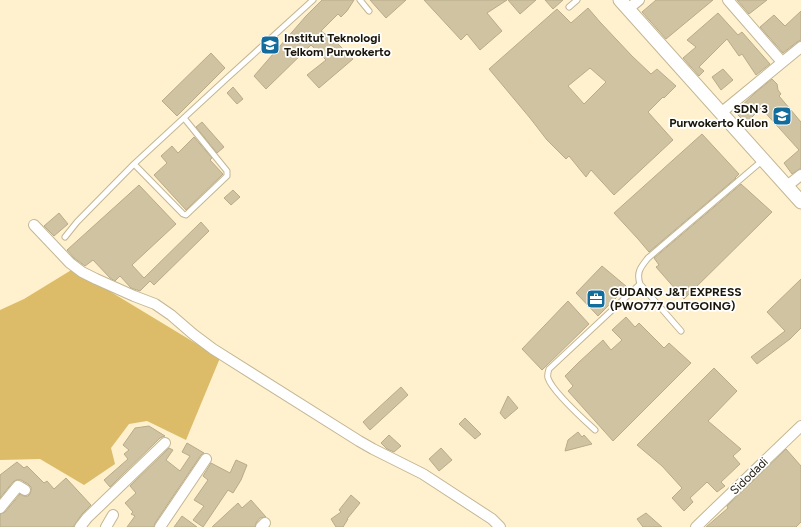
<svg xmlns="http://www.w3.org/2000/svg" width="801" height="527" viewBox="0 0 801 527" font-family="Figtree,sans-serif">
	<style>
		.forest { fill: #dcbc68 }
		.building { fill: #d0c3a1; stroke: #b8ab8a; fill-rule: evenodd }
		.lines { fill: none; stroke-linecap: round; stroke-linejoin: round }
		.service-casing { stroke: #c3b694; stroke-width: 7 }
		.minor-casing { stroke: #c3b694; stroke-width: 12 }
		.tertiary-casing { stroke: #c3b694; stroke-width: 15 }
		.service { stroke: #fff; stroke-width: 5 }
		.minor { stroke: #fff; stroke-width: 10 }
		.tertiary { stroke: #fff; stroke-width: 13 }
		.labels { text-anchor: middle; stroke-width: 3.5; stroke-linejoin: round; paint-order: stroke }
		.poi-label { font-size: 12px; font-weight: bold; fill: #1b160a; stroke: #fff; text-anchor: start }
		.street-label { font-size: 12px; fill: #1b160a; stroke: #fff }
	</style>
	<rect width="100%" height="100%" fill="#fff1ce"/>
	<path class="forest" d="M73 269 220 358 186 440 147 421 129 424 111 448 115 464 84 485 40 459 0 460V310L24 299Z"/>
	<path class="building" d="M322 0H354L347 11 341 17 338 14 321 31 336 42 353 59 319 88 307 75 326 60 311 45 266 89 254 76 306 16Z
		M370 0H406L386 18Z
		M424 0H507L487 13 502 31 480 50 467 34 461 40Z
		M508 0H536L520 14Z
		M545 0H563L553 9Z
		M656 0H713L666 39 642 12Z
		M737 0H767L749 14Z
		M588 8 600 22 632 56 651 74 657 69 676 86 664 98 663 97 648 112 673 140 614 195 591 170 586 177 569 156 566 159 547 140 530 118 489 69 557 9 571 23ZM590 68 606 82 584 104 568 86Z
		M801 11V40L797 42 783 53 760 27 774 15 785 26Z
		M718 13 738 35 742 32 770 64 756 75 742 54 739 56 727 39 699 67 704 71 699 76 683 58 696 47 687 40Z
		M211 53 225 68 177 116 162 101Z
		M723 69 733 80 721 90 712 77Z
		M772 79 777 84 778 90 781 94 779 96 801 122V168L792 174 784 163 799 150 761 108 746 123 735 112 756 92Z
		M233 87 243 99 237 104 227 93Z
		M202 122 224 147 217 153 196 127Z
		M702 134 739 174 735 178H736L649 252 638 239 614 213Z
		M194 137 212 158 210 160 223 174 186 210 154 175 167 163 161 156 172 146 178 153Z
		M741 184 772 212 684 299 656 267 659 265 654 258Z
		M139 185 176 224 132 265 144 278 201 222 209 231 154 285 150 281 140 291 131 288 120 276 115 281 110 278 93 260 85 266 74 258 67 250Z
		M233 190 240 197 231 205 224 198Z
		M59 213 68 224 54 236 44 226Z
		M602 266 627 287 598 316 576 293Z
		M801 279V328L790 339 757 364 751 357 785 331 767 312Z
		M568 301 589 324 542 370 522 349Z
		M626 317 635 327 639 323 664 348 669 343 691 363 613 441 568 391 573 386 565 376 578 363 603 340 611 350 622 340 612 330Z
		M714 368 737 391 708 421 741 449 733 456 740 464 721 482 725 486 717 492 707 482 690 498 693 502 684 511 672 498 682 488 662 466 637 445Z
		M401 387 408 395 370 430 363 422Z
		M508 396 518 408 505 419 500 413Z
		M465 418 481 434 475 439 459 424Z
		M149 426 165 436 160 438 110 487 104 480 128 459 124 454 129 450 123 445 135 428Z
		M578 432 582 437 584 435 592 444 565 451 568 440Z
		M389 435 401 446 394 452 387 449 381 443Z
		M187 443 204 453 201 455 155 523 154 527H127L135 516 131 514 133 512 125 503 136 493 130 486 169 448 173 450 166 460 180 471 190 456 182 452Z
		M441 448 452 460 439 471 429 459Z
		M786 449 801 466V522L796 527H706L728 508 727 506Z
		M236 460 247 465 241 480 233 493 228 490 203 527 193 520 204 506 194 500 208 480 203 476 211 463 230 473Z
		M17 462 24 468 27 466 44 483 47 481 54 489 66 478 91 505 82 514 73 527H0V514L5 512 20 494 24 496H28L30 494 31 490V487L28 484 21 480H16L13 482 0 498V475Z
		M351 495 360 503 347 519H348L343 527H336L331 519 341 512 339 510Z
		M251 500 266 517 260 518 256 523 255 527H212L238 503 242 508Z
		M646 513 662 527H643L637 519Z
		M182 516 197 527H174Z"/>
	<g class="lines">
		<g class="service-casing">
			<path id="service" d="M360 0 369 11
				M569 7 577 0
				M134 164 183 214 186 215 227 176V171L184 118
				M65 237 77 222 134 164 226 79 313 0
				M681 331 640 284C636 272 641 267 648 258L763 160
				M595 430C584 420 552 391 548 378 547 375 548 372 549 369L640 284"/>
		</g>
		<g class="minor-casing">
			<path id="minor" d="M728 0 782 62
				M628 9 639 0
				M722 112 801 47
				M787 186 801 175
				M34 225 70 263 82 272 96 279 134 296 155 304 171 315 193 334 213 349 359 441 373 449 423 474 492 519 500 527
				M0 508 18 486 20 487 25 490
				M80 527 87 518 165 443
				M106 527 113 515
				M160 527 206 459
				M261 527 265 523
				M696 527 801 426"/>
		</g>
		<g class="tertiary-casing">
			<path id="tertiary" d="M620 0 801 202"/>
		</g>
		<use href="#service" class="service"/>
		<use href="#minor" class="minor"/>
		<use href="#tertiary" class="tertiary"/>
	</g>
	<defs>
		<g id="school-square" transform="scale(1)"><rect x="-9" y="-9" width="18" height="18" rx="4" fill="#136d9c" stroke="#fff"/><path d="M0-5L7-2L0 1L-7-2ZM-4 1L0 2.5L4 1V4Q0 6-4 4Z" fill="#fff"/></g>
		<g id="office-square" transform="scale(1)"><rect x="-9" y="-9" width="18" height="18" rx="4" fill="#136d9c" stroke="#fff"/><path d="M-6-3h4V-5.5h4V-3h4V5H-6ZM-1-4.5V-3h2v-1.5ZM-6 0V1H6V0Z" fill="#fff"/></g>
	</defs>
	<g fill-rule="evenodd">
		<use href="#school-square" x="270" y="45"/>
		<use href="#school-square" x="782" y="116"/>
		<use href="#office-square" x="596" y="299"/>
	</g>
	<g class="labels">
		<g class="poi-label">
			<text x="284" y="42">Institut Teknologi<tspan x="284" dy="14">Telkom Purwokerto</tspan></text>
			<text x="768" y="113" text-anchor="end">SDN 3<tspan x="768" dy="14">Purwokerto Kulon</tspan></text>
			<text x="610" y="296">GUDANG J&amp;T EXPRESS<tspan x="610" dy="14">(PWO777 OUTGOING)</tspan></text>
		</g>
		<g class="street-label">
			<text transform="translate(749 476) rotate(-44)" y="4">Sidodadi</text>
		</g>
	</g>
</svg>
